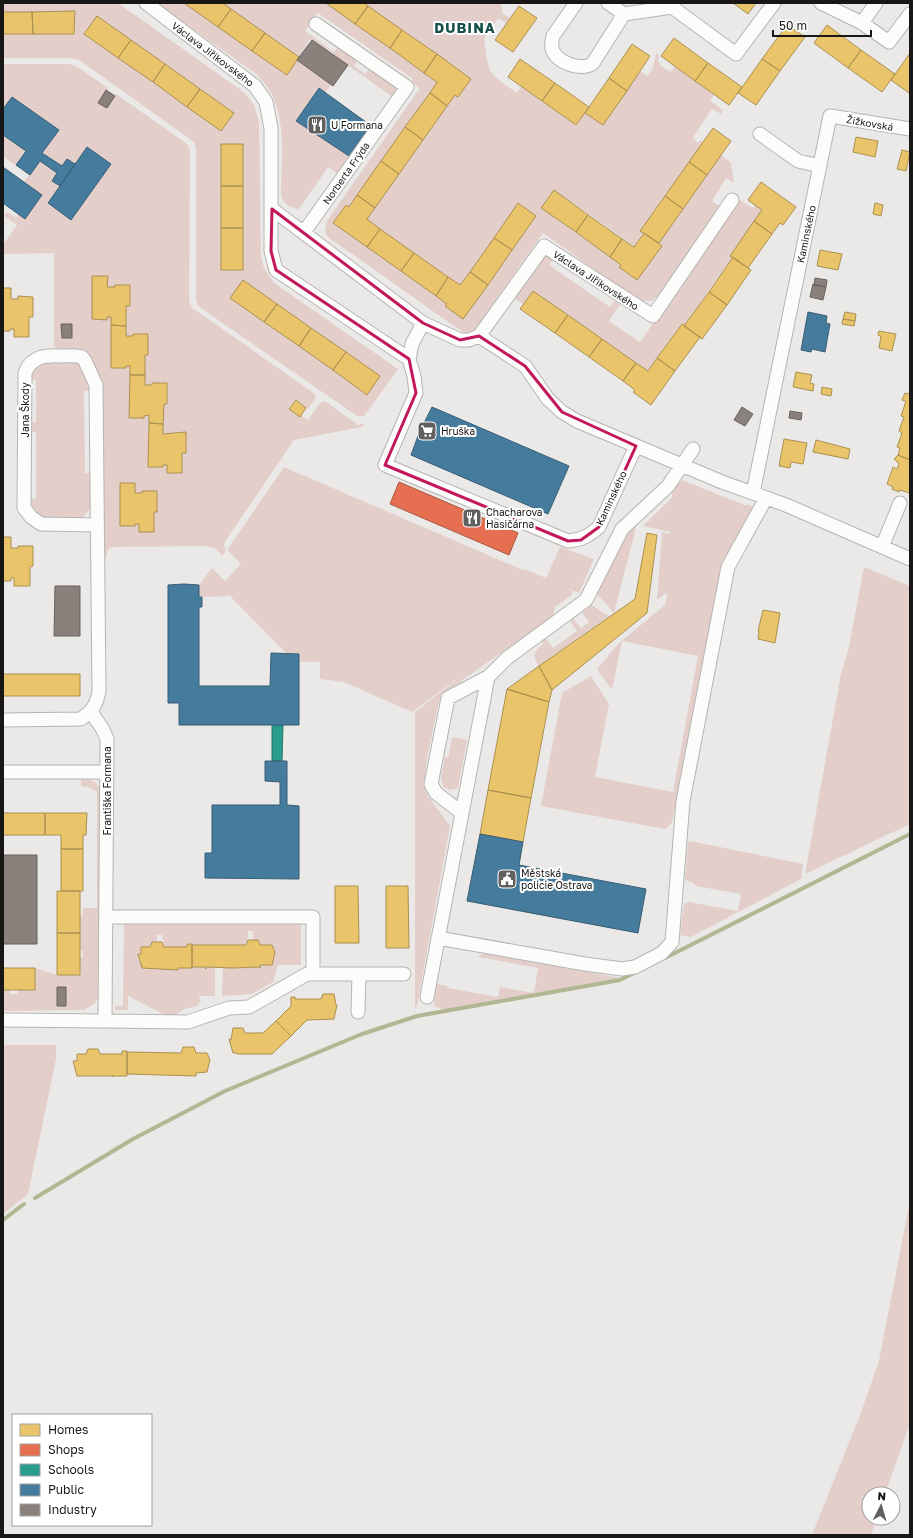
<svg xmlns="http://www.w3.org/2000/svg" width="913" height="1538" viewBox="0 0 913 1538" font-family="'Golos Text',sans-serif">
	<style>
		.green { fill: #e3ceca }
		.homes { fill: #e9c46a; stroke: #aa9051 }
		.shops { fill: #e76f51; stroke: #a9553f }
		.schools { fill: #2a9d8f; stroke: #25756b }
		.public { fill: #457b9d; stroke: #385d74 }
		.industry { fill: #8a817c; stroke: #68615d }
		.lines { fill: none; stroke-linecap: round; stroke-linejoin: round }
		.stream { stroke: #b0b792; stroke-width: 4 }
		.minor-casing { stroke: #b5b4b3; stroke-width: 15 }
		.minor { stroke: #fcfcfb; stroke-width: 13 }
		.marked { fill: none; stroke: #c2185b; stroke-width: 3; stroke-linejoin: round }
		.labels { text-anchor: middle; stroke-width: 4; stroke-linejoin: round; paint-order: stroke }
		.street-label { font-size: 10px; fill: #181716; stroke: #fff }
		.poi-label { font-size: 10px; fill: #181716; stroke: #fff; text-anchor: start }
		.district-label { font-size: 14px; font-weight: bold; letter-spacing: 1px; fill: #16514b; stroke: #fff }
	</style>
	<rect width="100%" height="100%" fill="#eae9e7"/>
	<path class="green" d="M3 3H118L245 93 254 105 259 121 261 257 264 268 274 283 398 369 364 416H357L198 306 196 299V148L194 142 79 60 71 58H3Z
		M157 3H501L502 13 510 18 506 23 498 18 484 39C489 75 487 72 517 93L521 87 576 125 584 112 603 125 640 71 648 76 653 68 656 53 659 55 658 60 661 66 670 72 675 66 714 95 710 101 723 110 721 114 712 109 693 137 698 143 700 140 703 142 641 230 643 232 634 246 554 190 541 208 621 264 619 267 637 280 659 243 721 155 731 163 734 183 726 178 712 201 722 208 661 292 652 301H641L634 298 543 233 477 326 474 330 464 333 328 237 325 231 327 221 420 88 411 82 413 79 318 13 305 31 334 52 339 46 358 59 354 66 365 74 370 68 394 85 397 91 394 98 332 54 333 52 322 47 321 44 320 45 312 40H309L297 60 331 84 325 93 318 88 296 120 349 155 347 158 350 160 339 175 328 167 299 209C290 208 284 204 281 196 281 154 290 104 256 74Z
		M3 64H70L79 68 108 88 98 102 114 96 116 94 187 144 190 151 189 300 191 307 315 394V399L308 409 296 399 289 407 308 420 319 404 325 401 358 425 365 423 362 427 294 440 226 540 224 545 226 551 222 556 216 549 208 546 111 547 107 551V556H103V385L87 352 60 351 54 346V253L3 254V241L5 242 17 225 4 216 7 212 16 218 19 214 24 182 40 160 57 173 52 180 59 186 47 203 71 220 111 163 87 147 75 164 67 159 62 166 42 152 58 129 12 97 3 109Z
		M3 135 25 150 15 165 3 156Z
		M736 198 753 208 755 205 762 210 730 255 732 257 684 326 681 324 647 371 533 291 523 304 513 297 541 259 545 257 554 258 549 265 610 307 616 299 621 303 609 321 640 342 686 276Z
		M42 362 80 363 93 391H84L85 473H93L92 507 83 517 79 519 44 520 34 514 28 500 36 499V432H28V422H36V380H28L30 372Z
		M284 467 523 570 524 569 546 578 560 547 594 559 579 593 566 588 572 591V595L555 607 553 616 446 692 439 701 427 758 424 785 428 796 450 826 417 1006 415 1007V712L468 671 412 712 344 682 320 679V662H299V654H287L230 596 199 597V585L212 568 225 581 241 564 227 550Z
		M682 480 747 506V504L753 507 720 572 672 823 665 829 541 806 562 693 591 676 609 704 595 777 673 792 698 656 622 641 612 690 597 669 619 643 665 605 667 595 666 593 657 600 662 532 670 534 671 532 643 526 672 498V490Z
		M636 524H637L614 613 597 594C608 569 616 543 636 524Z
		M864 567 910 586V824L805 874 841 674 849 647Z
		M591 605 609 616 538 666 534 655 537 649 543 644 542 641 546 639 553 648 577 631 570 621 574 619 581 628 589 622 582 613Z
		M452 737 467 740 458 788 450 790 443 787 441 776 445 757 448 758Z
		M81 778C91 779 97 781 101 791L100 994 95 1003 84 1010 3 1011V990H10V994H17L18 990H35V968L57 975H79V957H83V950H79V916L83 915V908H97V792L89 787 81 786Z
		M690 841 803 864 801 879 691 937 680 935 684 904 689 902 738 911 741 894 696 886 692 882 685 880 688 842Z
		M124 923H301V965H278L273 982 252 994 222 996 223 967 271 965 274 949 272 945H260L258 940H253V931H248V940L246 945H192L191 943 186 944V947H164L162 935H157V941L152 942 150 947H141V953H138L142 968H191V967H205V968L206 967 215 966V996H199L200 1001 197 1006 184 1009 173 1016H167L128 996V1010H115V1006H123Z
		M484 953 620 978 444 1010 434 1006 436 984 447 986V988L498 997 500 987 534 993 538 968 478 957Z
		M3 1045H56V1059L28 1194 3 1214Z
		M910 1200V1423L885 1494H869V1518H877L871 1535H812L860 1415 879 1361Z"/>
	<path class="homes" d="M184 3H223L231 9 218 27Z
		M326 3H364L368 6 355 24Z
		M733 3H756L748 14Z
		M368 6 402 30 390 48 355 24Z
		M519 6 537 18 513 52 495 40Z
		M231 9 265 33 252 51 218 27Z
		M75 11 74 34H33L32 12Z
		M3 12H32L33 34H3Z
		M97 16 131 40 118 58 84 34Z
		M787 25 805 37 780 71 762 59Z
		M827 25 861 50 848 68 814 43Z
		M402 30 437 54 424 73 390 48Z
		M265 33 299 57 287 75 252 51Z
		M674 38 708 63 695 81 661 56Z
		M131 40 165 64 153 82 118 58Z
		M632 44 650 56 627 91 609 78Z
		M861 50 895 74 882 92 848 68Z
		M910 53V91L909 93 891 80Z
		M437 54 471 79 458 97 455 95 447 106 430 93 437 82 424 73Z
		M520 59 555 83 542 101 508 77Z
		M762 59 780 71 756 105 738 93Z
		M708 63 742 87 729 105 695 81Z
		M165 64 200 89 187 107 153 82Z
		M609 78 627 91 603 125 585 113Z
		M555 83 589 107 576 125 542 101Z
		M200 89 234 113 221 131 187 107Z
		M430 93 447 106 423 140 405 127Z
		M405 127 423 140 399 174 381 161Z
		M713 128 731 141 707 175 689 162Z
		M856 137 878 141 875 157 853 152Z
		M221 144H243V186H221Z
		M902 150 910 152 906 171 897 169Z
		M381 161 399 174 375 208 357 195Z
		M689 162 707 175 683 209 665 196Z
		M761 182 796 207 783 225 780 223 772 234 754 221 762 210 748 200Z
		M221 186H243V228H221Z
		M554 190 588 215 576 232 541 208Z
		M357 195 375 208 367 219 380 229 367 247 333 223 346 205 349 207Z
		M665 196 683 209 659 243 640 231Z
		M518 203 536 216 512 250 494 238Z
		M875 203 883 205 881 216 873 214Z
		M588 215 622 239 610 257 576 232Z
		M754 221 772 234 748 268 730 256Z
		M221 228H243V270H221Z
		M380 229 414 253 401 271 367 247Z
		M644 233 662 246 637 280 619 267 621 265 610 257 622 239 634 247Z
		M494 238 512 250 488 285 470 272Z
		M820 250 842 254 838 270 817 266Z
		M414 253 448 277 436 296 401 271Z
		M733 257 751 270 727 305 709 292Z
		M470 272 488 285 463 319 445 306 447 304 436 296 448 277 460 285Z
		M92 276H108L107 287H115V285H130V306H126V326L111 325V317H107V320L92 319Z
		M243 280 277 304 264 322 230 298Z
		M3 288H11V299H18V296L33 297V317H29V337H14V329H10V331H3Z
		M533 291 568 315 555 333 520 309Z
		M709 292 727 305 702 339 684 326Z
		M277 304 311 328 299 346 264 322Z
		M845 312 856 314 855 321 843 319Z
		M568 315 602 339 589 357 555 333Z
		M843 319 855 321 854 326 842 324Z
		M682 324 700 337 675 371 657 358Z
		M111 325 126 326V336H133V334H148V355H145V375H130V366H126V368H111Z
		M311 328 346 352 333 370 299 346Z
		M879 331 896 334 892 351 879 348 881 336 878 335Z
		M602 339 636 363 623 381 589 357Z
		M346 352 380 376 367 395 333 370Z
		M657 358 675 371 651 405 633 392 635 390 623 381 636 363 648 371Z
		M796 372 812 375 810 383 814 384 813 391 793 387Z
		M130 375H145V385H152V383H167V404H164L163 424 149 423V415L144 416V418H129Z
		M822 387 832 389 831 396 821 394Z
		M910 391V460L898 455 900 448 897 447 902 433 899 431 904 417 901 416 906 401 902 400 905 393 909 394Z
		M296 400 306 408 300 417 289 409Z
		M149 423 163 424V434L186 432V453H182V473H167V465H163V467H148Z
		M784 439 807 443 803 464 791 462 790 468 779 466Z
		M816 440 850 449 848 459 813 452Z
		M898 455 910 460V493L900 490 899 492 892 489 893 487 887 484 893 467 897 469 899 464 894 459Z
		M120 483H135V493H142V491H157V512H154V532H139V524H135V526H120Z
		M647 533 657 535 647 613 552 690 539 666 635 599Z
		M3 537H11V548H18V546H33V566L30 567V586H14V578H11V581H3Z
		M763 610 780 613 775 643 758 639 759 631H758Z
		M539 666 552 690 549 702 507 689Z
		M3 674H80V696H3Z
		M507 689 549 702 531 798 488 790Z
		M488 790 531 798 523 842 480 834Z
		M3 813H45V835H3Z
		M45 813H87L86 835H83V849H61V835H45Z
		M61 849H83V891H61Z
		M335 886H358L359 943H335Z
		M386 886H408L409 948H386Z
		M57 891H80V933H57Z
		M57 933H80V975H57Z
		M248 940H258L260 945H272L275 952 272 965H260V968L259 967 233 968 206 967V969L205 967H192V945H246Z
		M152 942H162L164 947H187V944H192V968H178V970L142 968 138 954H141V947H150Z
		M3 968H35V990H3Z
		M323 994H334L336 1005H337L334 1019 307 1020 291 1036 276 1021 291 1006V997H295V999H321Z
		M276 1021 291 1036 272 1054H237V1053H233L229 1039 231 1040 233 1028H243L245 1033H263Z
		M183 1047H194L196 1053H207L210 1060 207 1072 196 1073V1076L127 1074V1052L181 1053Z
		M88 1049H98L100 1054H122V1051H127V1076H113V1077V1076H77L73 1061H77V1054H86Z"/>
	<path class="shops" d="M399 482 518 533 509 555 390 504Z"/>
	<path class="schools" d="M272 725H283L282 761H272Z"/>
	<path class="public" d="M319 88 370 125 349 156 296 121Z
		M12 97 59 130 42 153 62 166 67 159 75 164 60 186 52 181 57 173 40 161 30 175 16 165 26 151 3 135V109Z
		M87 147 111 164 71 220 48 203Z
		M3 167 42 195 25 219 3 203Z
		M808 312 827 316 826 323 830 324 825 352 812 349 811 352 801 350Z
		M432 407 569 466 548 514 411 455 422 425H423Z
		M184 584 199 585V597H202V607H199V686H270L271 653 299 654V725H179V703H168V585Z
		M265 761H287V805L299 806V879L205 878V853H212V805H280V782L265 781Z
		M480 834 523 842 519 865 646 889 638 933 467 901Z"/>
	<path class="industry" d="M312 40 348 65 333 86 297 60Z
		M106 90 115 96 107 108 98 103Z
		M815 278 827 280 826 287 814 285Z
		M813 284 826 287 823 300 810 297Z
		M61 324H72V338H62Z
		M742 407 753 414 745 426 734 420Z
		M790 411 802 413 801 420 789 418Z
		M55 586H80V636H54Z
		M3 855H37V944H3Z
		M57 987H66V1006H57Z"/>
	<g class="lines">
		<path class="stream" d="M665 958 910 834
			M35 1198 133 1139 225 1091 362 1034 417 1016 620 980 636 972
			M3 1220 24 1204"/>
		<g class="minor-casing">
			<path id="minor" d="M146 3 255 86 266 102 271 128V251L276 270 409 359
				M576 3 553 36C552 40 551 45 552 49 557 63 582 72 593 63L624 14
				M608 3 624 14 672 7
				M821 3 862 23 889 42 910 14
				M672 7 736 54 774 3
				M862 23 876 3
				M760 134 798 161 820 166
				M272 209 423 323 460 340H469L479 336 544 246 653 316 732 200
				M304 232 407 87 316 24
				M479 336 525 366 548 399 562 412 577 421 722 482 786 505 910 559
				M409 359 414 376 416 393 385 465 568 541C581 540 589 536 599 527L636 446
				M409 359 412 344 423 323
				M753 493 830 116 910 129
				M882 547 900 503
				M3 720 81 719C92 711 96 706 99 692L96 385 85 361 82 357C76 355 69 356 62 356 46 355 31 356 25 373L24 508 31 517 41 524 97 525
				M3 772H107
				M462 813 436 793 431 784 448 698 488 677
				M106 917H313V973
				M438 938 585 964 622 969 635 967 662 953 672 942 683 801 728 567 766 498
				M427 997 488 677 507 658 586 600 622 529 668 486 693 449
				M358 1012 359 974
				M3 1020 105 1021 107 739 102 728 91 712
				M105 1021 188 1022 229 1008 249 1007 307 974H404"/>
		</g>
		<use href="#minor" class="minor"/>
	</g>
	<path class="marked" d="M272 209 423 323 460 340 479 336 525 366 562 412 636 446 599 527 581 540 568 541 385 465 416 393 409 359 276 270 271 251Z"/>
	<defs>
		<g id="restaurant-square" transform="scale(1)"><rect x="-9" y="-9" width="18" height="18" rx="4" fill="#62605f" stroke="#fff"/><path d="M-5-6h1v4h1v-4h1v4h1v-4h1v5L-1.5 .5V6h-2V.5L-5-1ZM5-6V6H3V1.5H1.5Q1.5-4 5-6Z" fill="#fff"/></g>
		<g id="supermarket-square" transform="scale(1)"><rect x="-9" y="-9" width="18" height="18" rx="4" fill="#62605f" stroke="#fff"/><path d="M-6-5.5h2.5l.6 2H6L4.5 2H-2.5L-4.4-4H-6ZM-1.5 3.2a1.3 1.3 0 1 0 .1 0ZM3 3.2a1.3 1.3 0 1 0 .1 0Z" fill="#fff"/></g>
		<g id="civic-square" transform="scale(1)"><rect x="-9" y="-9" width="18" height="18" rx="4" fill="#62605f" stroke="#fff"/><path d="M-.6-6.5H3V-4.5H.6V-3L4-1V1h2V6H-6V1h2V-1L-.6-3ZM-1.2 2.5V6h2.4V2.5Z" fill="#fff"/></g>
	</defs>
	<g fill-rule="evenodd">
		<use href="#restaurant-square" x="317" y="125"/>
		<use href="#supermarket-square" x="427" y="431"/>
		<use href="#restaurant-square" x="472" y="518"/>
		<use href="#civic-square" x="507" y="879"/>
	</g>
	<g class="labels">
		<g class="street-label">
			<text transform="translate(213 54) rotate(37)" y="4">Václava Jiřikovského</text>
			<text transform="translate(870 123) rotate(10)" y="4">Žižkovská</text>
			<text transform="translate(346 173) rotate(-55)" y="4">Norberta Frýda</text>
			<text transform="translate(806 234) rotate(-78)" y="4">Kaminského</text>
			<text transform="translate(596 280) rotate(33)" y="4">Václava Jiřikovského</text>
			<text transform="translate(25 410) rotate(-90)" y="4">Jana Škody</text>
			<text transform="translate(611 498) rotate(-65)" y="4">Kaminského</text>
			<text transform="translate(107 791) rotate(-90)" y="4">Františka Formana</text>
		</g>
		<g class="poi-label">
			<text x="331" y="129">U Formana</text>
			<text x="441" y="435">Hruška</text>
			<text x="486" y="516">Chacharova<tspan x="486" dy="12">Hasičárna</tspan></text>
			<text x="521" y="877">Městská<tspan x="521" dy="12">policie Ostrava</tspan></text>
		</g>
		<g class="district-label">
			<text x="465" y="33">DUBINA</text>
		</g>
	</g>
	<rect width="913" height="1538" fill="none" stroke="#181716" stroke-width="8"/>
	<rect x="12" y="1414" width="140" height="112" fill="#ffffff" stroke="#a3a2a2"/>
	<rect x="20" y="1424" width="20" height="12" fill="#e9c46a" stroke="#a3a2a2"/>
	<text x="48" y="1434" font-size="12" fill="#181716">Homes</text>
	<rect x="20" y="1444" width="20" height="12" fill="#e76f51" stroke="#a3a2a2"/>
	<text x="48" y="1454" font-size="12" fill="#181716">Shops</text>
	<rect x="20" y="1464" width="20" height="12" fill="#2a9d8f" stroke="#a3a2a2"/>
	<text x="48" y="1474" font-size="12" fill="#181716">Schools</text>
	<rect x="20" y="1484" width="20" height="12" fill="#457b9d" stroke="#a3a2a2"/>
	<text x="48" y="1494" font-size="12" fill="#181716">Public</text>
	<rect x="20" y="1504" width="20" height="12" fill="#8a817c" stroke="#a3a2a2"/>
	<text x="48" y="1514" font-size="12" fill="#181716">Industry</text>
	<g transform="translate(881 1506) rotate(5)"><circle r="19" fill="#ffffff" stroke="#a3a2a2"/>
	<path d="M0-3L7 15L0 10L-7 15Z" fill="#62605f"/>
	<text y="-6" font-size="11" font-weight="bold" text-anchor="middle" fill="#181716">N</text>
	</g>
	<path d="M773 30v6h98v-6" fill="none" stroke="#181716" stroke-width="2"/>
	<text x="779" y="30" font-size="12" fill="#181716" stroke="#ffffff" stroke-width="3" paint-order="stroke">50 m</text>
</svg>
